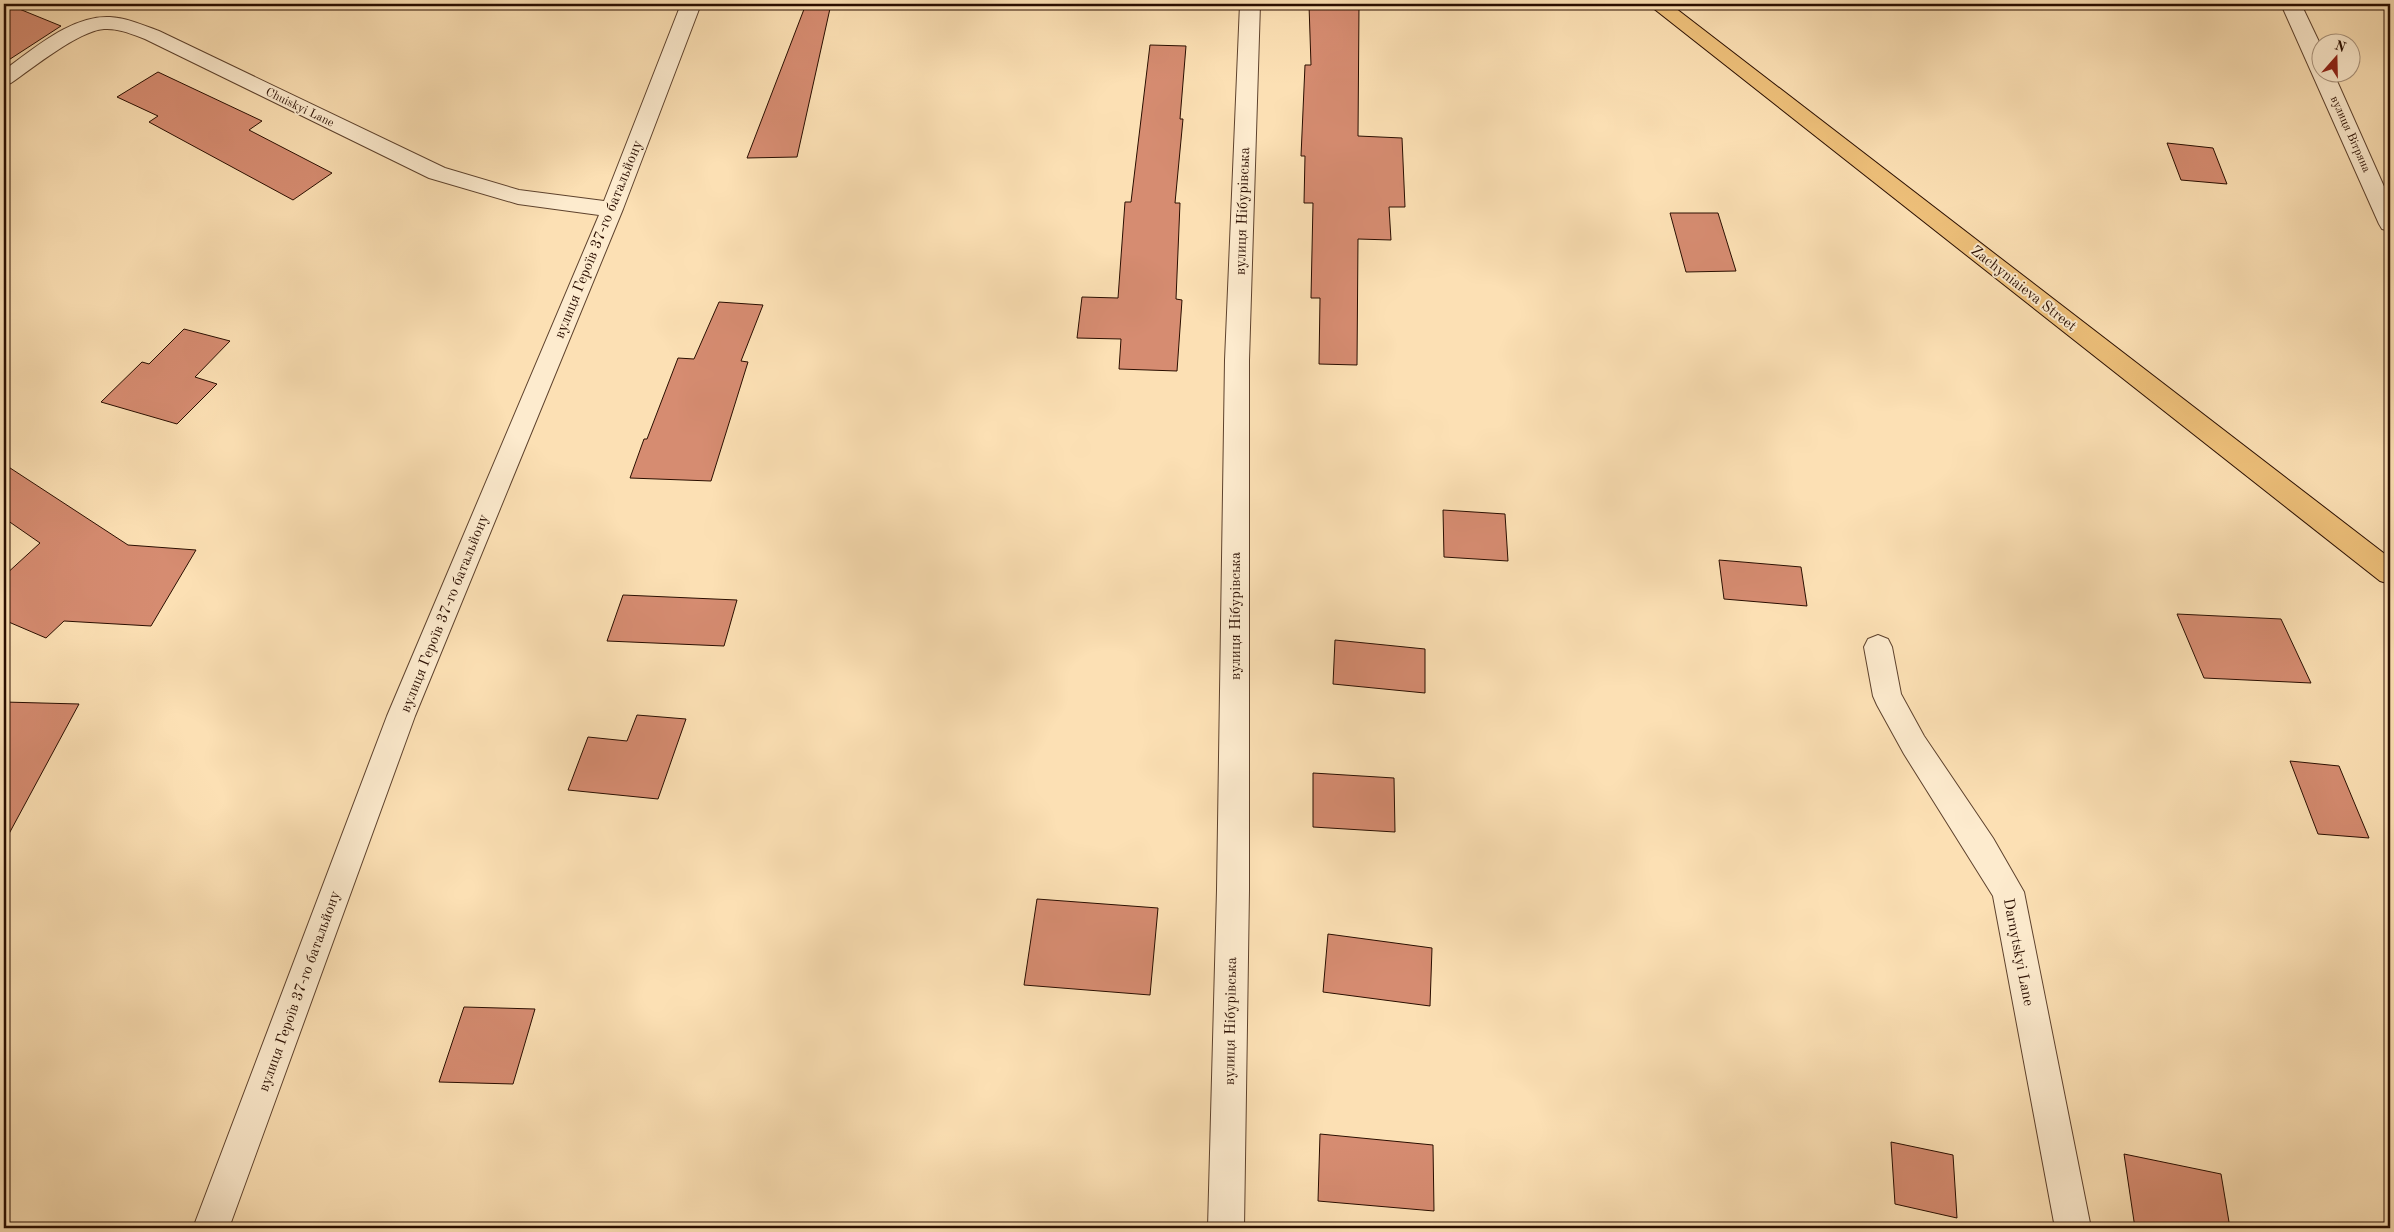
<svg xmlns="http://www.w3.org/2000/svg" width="2394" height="1232" viewBox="0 0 2394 1232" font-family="'Old Standard TT',serif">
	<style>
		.building { fill: #d68c71; stroke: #2a0e00 }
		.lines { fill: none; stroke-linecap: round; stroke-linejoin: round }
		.minor-casing { stroke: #5e422d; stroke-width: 2 }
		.major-casing { stroke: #2a0e00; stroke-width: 2 }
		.minor { fill: #fdebce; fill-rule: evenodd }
		.major { fill: #eec07a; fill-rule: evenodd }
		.labels { text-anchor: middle; stroke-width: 4; stroke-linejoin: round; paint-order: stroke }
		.far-street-label { font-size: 12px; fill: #2a0e00; stroke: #fdebce }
		.street-label { font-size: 15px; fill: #2a0e00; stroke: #fdebce }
	</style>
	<rect width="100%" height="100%" fill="#fce0b4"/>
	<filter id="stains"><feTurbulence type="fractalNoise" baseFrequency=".004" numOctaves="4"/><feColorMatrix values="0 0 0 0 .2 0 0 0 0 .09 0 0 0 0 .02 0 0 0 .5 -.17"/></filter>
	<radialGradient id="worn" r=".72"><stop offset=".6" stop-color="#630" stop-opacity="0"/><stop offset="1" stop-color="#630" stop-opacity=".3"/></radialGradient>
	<path class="building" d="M4 4H7L61 26 4 63Z
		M806 4H831L797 157 747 158Z
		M1309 5 1359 6 1358 136 1402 138 1405 207H1389L1391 240 1358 239 1357 365 1319 364 1320 298H1311L1313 203H1304L1305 156H1301L1305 65H1311Z
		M1150 45 1186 46 1180 119H1183L1175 203H1180L1176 299 1182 300 1177 371 1119 369 1121 339 1077 338 1082 297 1118 298 1125 202H1131Z
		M158 72 262 121 249 130 332 173 293 200 149 122 158 116 117 97Z
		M2167 143 2213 148 2227 184 2181 180Z
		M1670 213H1718L1736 271 1686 272Z
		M719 302 763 305 741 361 748 362 711 481 630 478 644 439H647L678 358 694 359Z
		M184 329 230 341 195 377 217 384 177 424 101 402 142 362 149 364Z
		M4 464 128 545 196 550 151 626 64 621 46 638 4 620V576L40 543 4 518Z
		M1443 510 1505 514 1508 561 1444 557Z
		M1719 560 1801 567 1807 606 1724 599Z
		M623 595 737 600 724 646 607 641Z
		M2177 614 2281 619 2311 683 2204 678Z
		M1335 640 1425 649V693L1333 684Z
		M4 702 79 704 4 843Z
		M637 715 686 719 658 799 568 790 588 737 627 741Z
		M2290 761 2339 766 2369 838 2318 834Z
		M1313 773 1394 778 1395 832 1313 827Z
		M1037 899 1158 908 1150 995 1024 985Z
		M1328 934 1432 948 1430 1006 1323 992Z
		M464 1007 535 1009 513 1084 439 1082Z
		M1320 1134 1433 1145 1434 1211 1318 1201Z
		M1891 1142 1953 1155 1957 1218 1895 1204Z
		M2124 1154 2221 1174 2230 1228H2135Z"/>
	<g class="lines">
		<g class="minor-casing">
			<path id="minor" d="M681 4H701L623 209 415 716 229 1228H193L387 716 599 215 518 204 429 178 145 39C132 34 118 28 104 29 78 31 33 68 11 83L4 85V70C34 49 71 15 110 17 127 18 143 25 159 31L445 168 519 190 604 201Z
				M1240 4H1260L1249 360V890L1244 1228H1208L1217 890 1225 360Z
				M2281 4H2301L2322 48V72H2333L2390 200V231L2382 229 2379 224Z
				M1878 635 1888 639 1892 647 1901 694 1924 736 1993 838 2024 892 2091 1228H2055L1993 896 1904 754 1877 705 1873 696 1864 647 1868 639Z"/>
		</g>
		<g class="major-casing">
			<path id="major" d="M1648 4H1670L2390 558V584L2380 581Z"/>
		</g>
		<use href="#minor" class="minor"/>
		<use href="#major" class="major"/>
	</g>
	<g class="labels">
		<g class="far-street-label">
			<text transform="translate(300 107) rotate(26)" y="4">Chuiskyi Lane</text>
			<text transform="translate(2351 134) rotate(66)" y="4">вулиця Вітряна</text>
		</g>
		<g class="street-label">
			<text transform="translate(1242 211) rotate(-88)" y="5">вулиця Нібурівська</text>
			<text transform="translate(598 239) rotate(-68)" y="5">вулиця Героїв 37-го батальйону</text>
			<text transform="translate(2024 288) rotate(38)" y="5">Zachyniaieva Street</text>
			<text transform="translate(444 613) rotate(-68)" y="5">вулиця Героїв 37-го батальйону</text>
			<text transform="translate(1235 616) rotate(-90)" y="5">вулиця Нібурівська</text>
			<text transform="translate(2019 952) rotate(79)" y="5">Darnytskyi Lane</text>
			<text transform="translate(299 991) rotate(-70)" y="5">вулиця Героїв 37-го батальйону</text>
			<text transform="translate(1230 1021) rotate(-89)" y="5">вулиця Нібурівська</text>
		</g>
	</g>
	<rect width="2394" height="1232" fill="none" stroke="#fce0b4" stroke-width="20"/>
	<rect x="5" y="5" width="2384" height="1222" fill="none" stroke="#2a0e00" stroke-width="2.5"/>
	<rect x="10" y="10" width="2374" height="1212" fill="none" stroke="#2a0e00"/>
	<g transform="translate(2336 58) rotate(20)"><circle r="24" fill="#fdebce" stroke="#a9937c"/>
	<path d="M0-4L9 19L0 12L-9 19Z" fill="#8f2418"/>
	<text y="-8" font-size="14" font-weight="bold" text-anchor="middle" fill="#2a0e00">N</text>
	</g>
	<rect width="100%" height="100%" filter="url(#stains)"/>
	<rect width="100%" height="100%" fill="url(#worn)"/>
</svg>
